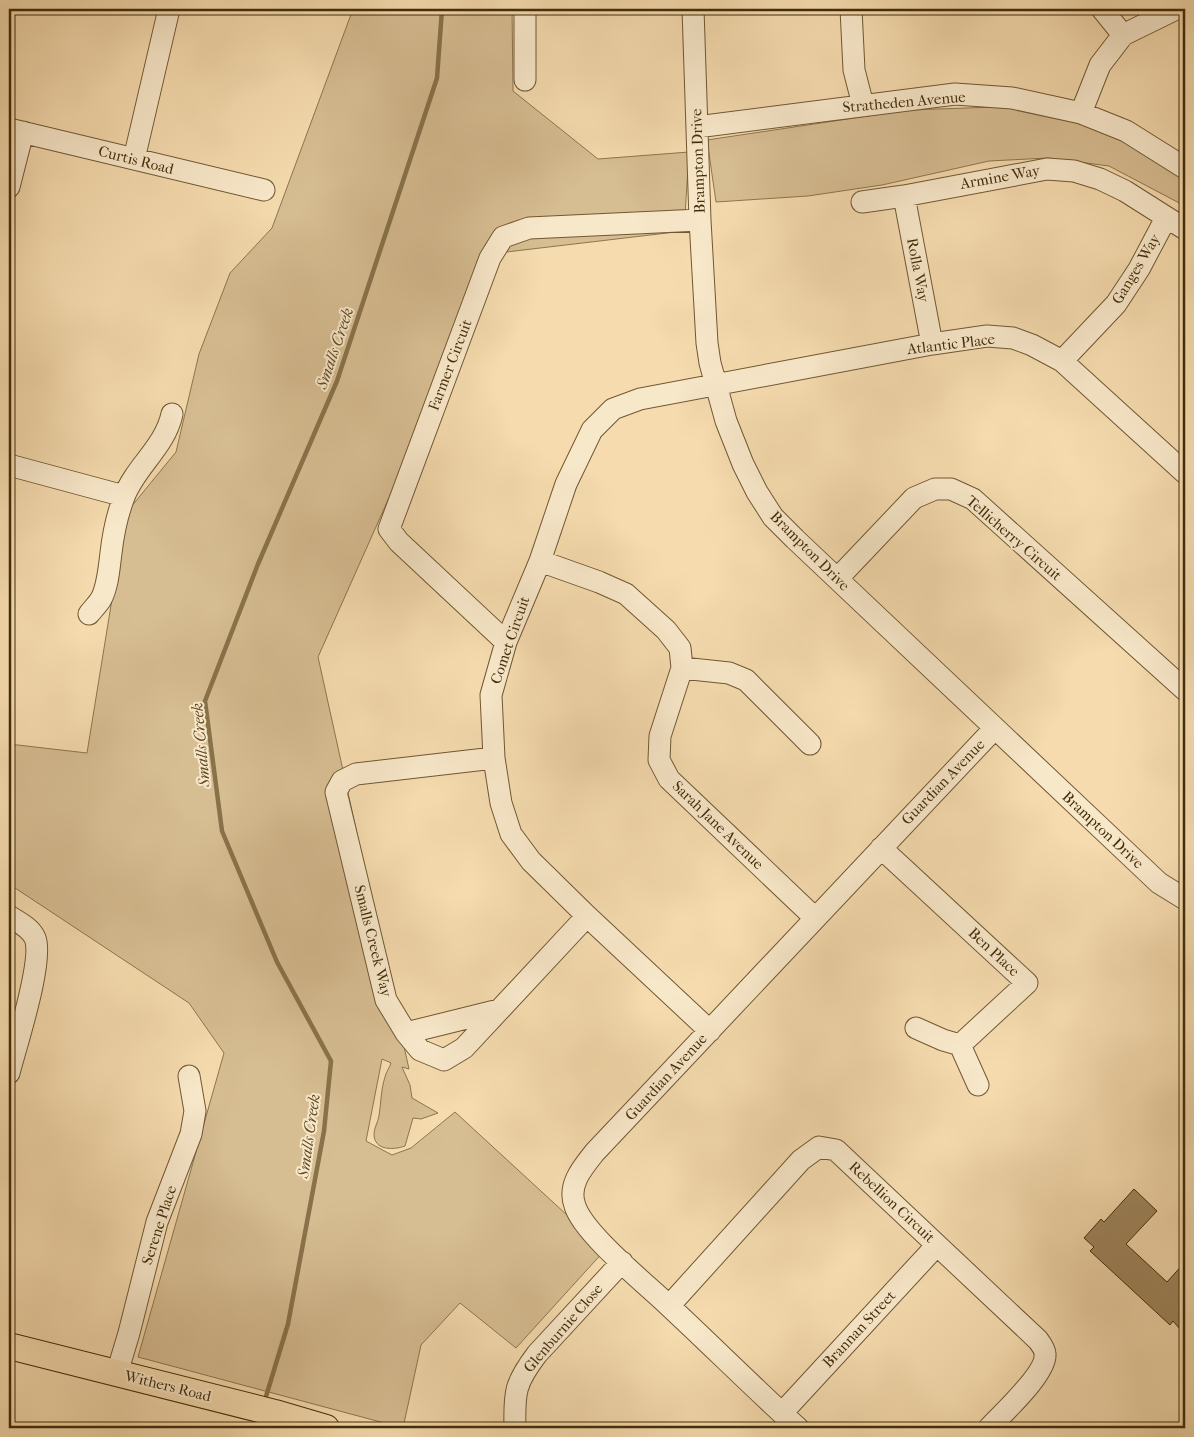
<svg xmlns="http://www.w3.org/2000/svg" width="1194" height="1437" viewBox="0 0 1194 1437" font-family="'IM FELL French Canon',serif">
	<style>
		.green { fill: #d7bd92; stroke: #8d754e }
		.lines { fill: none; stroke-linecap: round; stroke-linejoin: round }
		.stream { stroke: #89724a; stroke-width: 4.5 }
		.building { fill: #a0875f; stroke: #432d09 }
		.minor-casing { stroke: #705832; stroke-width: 23 }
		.major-casing { stroke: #432d09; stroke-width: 28 }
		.minor { stroke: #f8e8ca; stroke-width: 21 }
		.major { stroke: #f5dbae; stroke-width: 26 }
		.labels { text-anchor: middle; stroke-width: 4; stroke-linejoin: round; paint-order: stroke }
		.street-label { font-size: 15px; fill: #432d09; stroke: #f8e8ca }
		.water-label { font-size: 16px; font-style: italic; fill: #604a24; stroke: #f8e8ca }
	</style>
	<rect width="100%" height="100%" fill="#f5dbae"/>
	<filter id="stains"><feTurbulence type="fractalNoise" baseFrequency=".004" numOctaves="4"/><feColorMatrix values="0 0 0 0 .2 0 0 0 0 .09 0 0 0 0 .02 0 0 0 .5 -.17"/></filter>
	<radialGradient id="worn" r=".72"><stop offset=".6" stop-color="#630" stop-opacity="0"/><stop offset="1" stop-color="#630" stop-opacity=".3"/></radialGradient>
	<path class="green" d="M353 9H512L513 91 598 159 689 152 684 231 498 253 318 657 409 1069 402 1067 410 1085 412 1098 438 1113 421 1119 413 1118 405 1146C394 1150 374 1151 374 1134 374 1128 378 1122 379 1116 381 1103 381 1089 385 1077 386 1072 390 1067 391 1063L382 1059 366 1141 392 1155 411 1148 455 1112 605 1250 516 1348 460 1303 421 1345 403 1428 138 1357 224 1053 189 1003 9 884V744L87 753 126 513 176 452 199 354 230 273 272 228Z
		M997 107C1012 109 1028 109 1042 112 1093 124 1142 146 1185 174V206L1109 166 1048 158 989 161 882 185 808 196 716 202 707 140 908 110Z"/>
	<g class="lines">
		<path class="stream" d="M264 1403 288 1324 324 1131 331 1061 277 962 222 831 205 701 258 564 337 381 437 78 442 9
			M258 1428 260 1417"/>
	</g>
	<path class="building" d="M1134 1189 1157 1211 1126 1244 1167 1282 1185 1262V1335L1173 1321 1170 1325 1090 1251 1094 1247 1084 1238 1101 1219 1104 1222Z"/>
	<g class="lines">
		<g class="minor-casing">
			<path id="minor" d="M525 9V80
				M693 9 700 220 707 343 710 363 726 421 743 464 757 492 773 517 795 539 1159 883 1185 899
				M851 9 854 70 863 105
				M1102 9 1123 35
				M1081 113 1100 65 1123 35 1176 9
				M697 127 955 94 1012 98 1081 113 1126 131 1185 168
				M9 129 264 190
				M134 159 169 9
				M9 187 23 132
				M904 196 932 344
				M862 202 904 196 1047 169 1074 171 1100 179 1125 191 1185 229
				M1062 361 1116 304 1139 269 1166 218
				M9 465 124 496
				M540 561 599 582 626 594 666 630 680 648 682 668 660 736 659 760 669 779 815 918
				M838 578 914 498 935 489H951L973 499 1185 690
				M89 614C93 609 98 604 101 599 108 586 109 568 111 553 113 535 117 515 124 497 135 467 165 447 172 414
				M506 642 399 542 389 529 490 258 503 237 529 228 700 220
				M682 668 729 673 746 680 810 744
				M494 758 356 774 342 781 336 792 386 1000 406 1033 420 1050 444 1060 464 1048 587 916
				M881 848 1027 983 960 1045
				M9 916C18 922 30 927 35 938 44 960 16 1046 9 1073
				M916 1028 943 1040 960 1045
				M710 1031 587 916 531 861 511 834 501 803 494 758 491 695 506 642 540 561 566 484 592 430 613 409 640 399 932 344 987 336 1013 338 1032 345 1062 361 1185 473
				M406 1033 499 1010
				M960 1045 978 1085
				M669 1306 801 1160 819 1147 836 1150 1038 1340C1041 1344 1045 1350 1045 1354 1047 1373 1002 1414 989 1428
				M117 1373 129 1333 157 1222 191 1134 195 1111 189 1076
				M782 1413 937 1245
				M515 1428C514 1392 515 1383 537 1354L622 1262
				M798 1428C754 1388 712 1346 668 1305 645 1283 584 1234 575 1206 567 1185 583 1167 595 1152L995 728"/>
		</g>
		<g class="major-casing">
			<path id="major" d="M9 1346 275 1413 326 1428"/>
		</g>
		<use href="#minor" class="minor"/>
		<use href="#major" class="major"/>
	</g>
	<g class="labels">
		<g class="street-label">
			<text transform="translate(904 102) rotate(-5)" y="5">Stratheden Avenue</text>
			<text transform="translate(136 160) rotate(14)" y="5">Curtis Road</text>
			<text transform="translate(698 161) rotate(-92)" y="5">Brampton Drive</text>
			<text transform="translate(1000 177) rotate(-10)" y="5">Armine Way</text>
			<text transform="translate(1136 269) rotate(-59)" y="5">Ganges Way</text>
			<text transform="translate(918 270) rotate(79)" y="5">Rolla Way</text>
			<text transform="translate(951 344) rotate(-7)" y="5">Atlantic Place</text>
			<text transform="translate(450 365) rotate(-69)" y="5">Farmer Circuit</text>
			<text transform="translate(1014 538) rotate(41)" y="5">Tellicherry Circuit</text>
			<text transform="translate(810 551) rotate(45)" y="5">Brampton Drive</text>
			<text transform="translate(510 640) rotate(-71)" y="5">Comet Circuit</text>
			<text transform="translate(943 782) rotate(-46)" y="5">Guardian Avenue</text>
			<text transform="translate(718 825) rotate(44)" y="5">Sarah Jane Avenue</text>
			<text transform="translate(1103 830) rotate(43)" y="5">Brampton Drive</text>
			<text transform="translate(373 941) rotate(76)" y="5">Smalls Creek Way</text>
			<text transform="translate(994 952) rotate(43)" y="5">Ben Place</text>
			<text transform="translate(666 1077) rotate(-47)" y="5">Guardian Avenue</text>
			<text transform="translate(892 1202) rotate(43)" y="5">Rebellion Circuit</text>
			<text transform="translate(159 1225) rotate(-72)" y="5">Serene Place</text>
			<text transform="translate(563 1328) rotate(-49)" y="5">Glenburnie Close</text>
			<text transform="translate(859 1329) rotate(-47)" y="5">Brannan Street</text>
			<text transform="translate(168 1386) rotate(14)" y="5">Withers Road</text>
		</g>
		<g class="water-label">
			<text transform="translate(334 348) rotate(-71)" y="6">Smalls Creek</text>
			<text transform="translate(200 745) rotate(-95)" y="6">Smalls Creek</text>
			<text transform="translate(308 1136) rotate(-82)" y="6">Smalls Creek</text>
		</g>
	</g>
	<rect width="1194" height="1437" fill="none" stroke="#f5dbae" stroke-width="30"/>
	<rect x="10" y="10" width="1174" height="1417" fill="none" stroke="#432d09" stroke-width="2.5"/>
	<rect x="15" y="15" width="1164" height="1407" fill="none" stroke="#432d09"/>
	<rect width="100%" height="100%" filter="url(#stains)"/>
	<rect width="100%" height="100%" fill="url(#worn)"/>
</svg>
